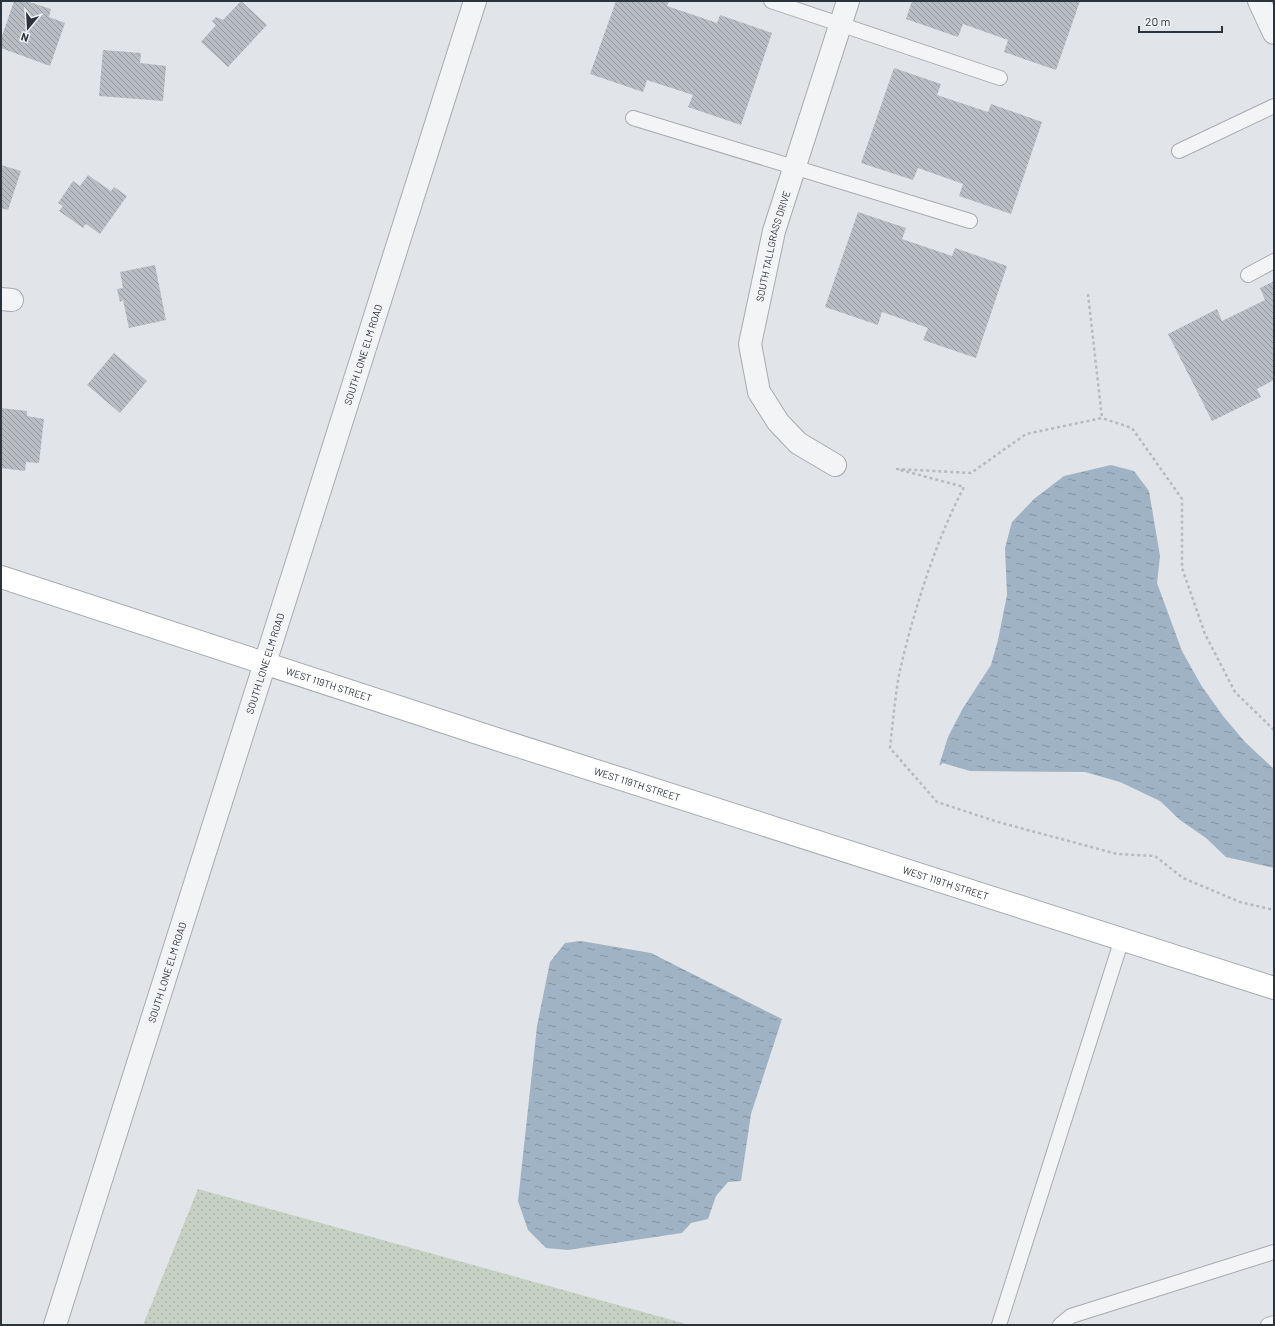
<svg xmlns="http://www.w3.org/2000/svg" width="1275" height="1326" viewBox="0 0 1275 1326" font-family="Barlow,sans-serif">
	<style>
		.grass { fill: url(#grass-dots) }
		.water { fill: url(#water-ripples) }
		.building { fill: url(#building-back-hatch) }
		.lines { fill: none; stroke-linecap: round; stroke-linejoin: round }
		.service-casing { stroke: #a7abb1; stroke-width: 16 }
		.minor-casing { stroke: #a7abb1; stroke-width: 24 }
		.tertiary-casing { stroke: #a7abb1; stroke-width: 24 }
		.secondary-casing { stroke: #a7abb1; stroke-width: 24 }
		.path { stroke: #b7babe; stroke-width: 2.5; stroke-dasharray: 3 3; stroke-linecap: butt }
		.service { stroke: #f3f4f6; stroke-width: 14 }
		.minor { stroke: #f3f4f6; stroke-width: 22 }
		.tertiary { stroke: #f3f4f6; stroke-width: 22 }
		.secondary { stroke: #fff; stroke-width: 22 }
		.labels { text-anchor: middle; stroke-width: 3; stroke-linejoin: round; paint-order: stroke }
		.street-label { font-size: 10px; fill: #2b333d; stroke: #f0f3f5 }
	</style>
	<defs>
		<pattern id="grass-dots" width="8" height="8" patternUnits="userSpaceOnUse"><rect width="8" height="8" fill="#c7d1c3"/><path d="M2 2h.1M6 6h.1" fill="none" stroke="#abb4a8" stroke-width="1.8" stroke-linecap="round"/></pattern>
		<pattern id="water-ripples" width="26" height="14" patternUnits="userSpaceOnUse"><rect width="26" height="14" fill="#a0b3c4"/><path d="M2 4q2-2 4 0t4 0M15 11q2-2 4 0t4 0" fill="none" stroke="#8392a0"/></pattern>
		<pattern id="building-back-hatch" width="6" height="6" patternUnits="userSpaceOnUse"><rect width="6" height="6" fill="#b8bdc4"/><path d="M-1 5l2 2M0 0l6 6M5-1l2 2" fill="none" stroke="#969aa0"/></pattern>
	</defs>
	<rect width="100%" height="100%" fill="#e1e4e8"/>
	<path class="grass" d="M198 1189 683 1323 685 1325H143Z"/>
	<path class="water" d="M1111 465 1134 471 1149 491 1160 556 1157 583 1182 651 1201 685 1223 716 1245 742 1274 769V868L1226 857 1206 838 1180 820 1160 801 1120 782 1085 772 970 771 943 763 939 766 948 737 963 708 991 665 998 640 1007 595 1005 548 1012 522 1034 499 1064 476Z
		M581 941 651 953 782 1019 751 1114 741 1181 728 1182 716 1196 708 1219 691 1223 682 1233 568 1250 546 1248 528 1230 518 1201 537 1026 550 962 565 943Z"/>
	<path class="building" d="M14 1H26L51 9 49 17 65 23 50 66 1 48V39Z
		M241 1 267 25 228 67 201 42 216 25 212 21 216 17 223 20Z
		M616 1H669L667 6 717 23 720 15 772 33 741 125 688 107 693 95 647 80 643 92 590 74Z
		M912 1H1080L1056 70 1004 52 1008 40 963 24 958 37 906 19Z
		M103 50 141 53 140 63 166 66 163 101 99 96Z
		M894 68 941 84 937 95 988 112 991 104 1042 122 1011 214 959 196 963 184 918 168 913 180 861 163Z
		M1 165 21 171 8 210 1 208Z
		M88 175 111 191 114 187 127 196 100 234 86 224 83 228 59 211 63 206 58 203 73 181 80 186Z
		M858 212 906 228 902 239 952 256 955 248 1007 266 976 358 923 340 928 328 882 312 878 325 825 307Z
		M155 265 166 320 129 328 123 300 120 302 117 289 123 288 120 272Z
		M1274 281V380L1257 389 1261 397 1212 421 1168 334 1217 309 1222 321 1265 300 1260 288Z
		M114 353 147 381 120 413 87 385Z
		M1 408 27 411V416L44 419 39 463 26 462 25 471 1 468Z"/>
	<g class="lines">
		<g class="service-casing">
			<path id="service" d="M771 1 1000 78
				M633 118 970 221
				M1179 151 1274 106
				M1248 275 1274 261
				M999 1325 1122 939
				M1060 1325 1071 1316 1274 1252
				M1268 1325 1274 1323"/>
		</g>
		<g class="minor-casing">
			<g id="minor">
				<path d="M1259 1 1274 33"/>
				<path d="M1 299 12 300"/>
				<path id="s1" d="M835 465 798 443 778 422 759 392 750 344 774 231 848 1"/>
			</g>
		</g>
		<g class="tertiary-casing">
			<g id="tertiary">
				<path id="s2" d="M55 1325 475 1"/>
			</g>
		</g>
		<g class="secondary-casing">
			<g id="secondary">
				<path id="s3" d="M1 577 484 735 1274 988"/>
			</g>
		</g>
		<path class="path" d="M1088 294 1102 418
			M1274 730 1235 692 1205 634 1182 568V499L1132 428 1102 418 1026 434 971 473 897 469 964 487C936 540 914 610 900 670 895 695 893 722 890 748L937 802 998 822 1117 854 1155 856 1183 878 1240 902 1274 910"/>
		<use href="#service" class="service"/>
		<use href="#minor" class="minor"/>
		<use href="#tertiary" class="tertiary"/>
		<use href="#secondary" class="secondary"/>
	</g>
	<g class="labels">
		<g class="street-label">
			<text dy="4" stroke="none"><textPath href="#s1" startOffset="257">SOUTH TALLGRASS DRIVE</textPath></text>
			<text dy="4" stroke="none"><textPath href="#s2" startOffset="1018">SOUTH LONE ELM ROAD</textPath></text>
			<text dy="4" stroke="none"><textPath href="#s2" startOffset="694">SOUTH LONE ELM ROAD</textPath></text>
			<text dy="4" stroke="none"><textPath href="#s3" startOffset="345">WEST 119TH STREET</textPath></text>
			<text dy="4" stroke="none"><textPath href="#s3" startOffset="669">WEST 119TH STREET</textPath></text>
			<text dy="4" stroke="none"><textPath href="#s3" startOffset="993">WEST 119TH STREET</textPath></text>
			<text dy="4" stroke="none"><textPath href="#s2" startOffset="370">SOUTH LONE ELM ROAD</textPath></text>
		</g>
	</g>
	<rect width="1275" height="1326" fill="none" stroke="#2b333d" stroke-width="4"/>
	<g transform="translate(28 28) rotate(198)" stroke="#f0f3f5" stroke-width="3" paint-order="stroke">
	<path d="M0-3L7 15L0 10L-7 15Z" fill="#2b333d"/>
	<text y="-6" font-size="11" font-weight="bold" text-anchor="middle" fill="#2b333d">N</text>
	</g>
	<path d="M1139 26v6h83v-6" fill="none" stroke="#2b333d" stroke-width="2"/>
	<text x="1145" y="26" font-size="12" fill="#2b333d" stroke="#f0f3f5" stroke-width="3" paint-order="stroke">20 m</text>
</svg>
